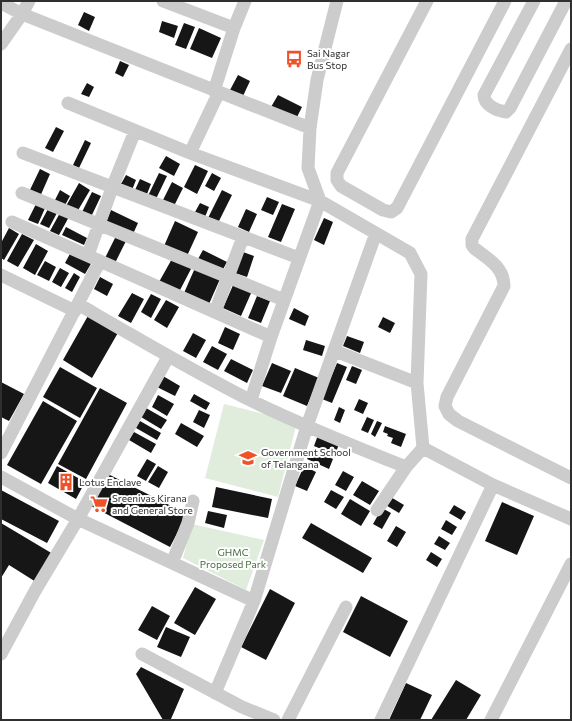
<svg xmlns="http://www.w3.org/2000/svg" width="572" height="721" viewBox="0 0 572 721" font-family="Commissioner,sans-serif">
	<style>
		.green { fill: #e0eddc }
		.building { fill: #161616 }
		.lines { fill: none; stroke-linecap: round; stroke-linejoin: round }
		.street { stroke: #ccc; stroke-width: 13 }
		.labels { text-anchor: middle; stroke-width: 4; stroke-linejoin: round; paint-order: stroke }
		.poi-label { font-size: 10px; fill: #2f2f2f; stroke: #fff; text-anchor: start }
		.park-label { font-size: 10px; fill: #436d39; stroke: #fff }
	</style>
	<rect width="100%" height="100%" fill="#fff"/>
	<path class="green" d="M224 404 297 422 278 497 205 478Z
		M192 524 264 540 246 590 183 558Z"/>
	<path class="building" d="M84 12 95 17 89 31 78 25Z
		M162 21 178 26 174 38 159 32Z
		M184 23 195 27 186 49 175 45Z
		M199 28 221 38 212 58 190 49Z
		M120 61 129 65 123 77 115 73Z
		M238 75 250 81 243 96 230 90Z
		M87 83 94 87 89 97 81 94Z
		M278 95 302 107 296 119 271 107Z
		M56 127 64 131 53 152 45 148Z
		M85 140 91 143 79 168 73 165Z
		M166 156 180 164 174 176 159 168Z
		M195 165 208 171 197 194 184 187Z
		M40 169 50 174 39 199 28 194Z
		M159 173 167 176 155 201 147 198Z
		M212 173 221 178 214 191 205 186Z
		M126 175 136 180 132 190 121 184Z
		M140 179 151 184 147 194 135 190Z
		M172 182 183 188 174 206 163 200Z
		M79 183 90 190 77 212 66 206Z
		M60 190 70 196 64 207 54 202Z
		M222 190 232 195 218 223 208 218Z
		M92 192 101 196 90 219 81 214Z
		M267 197 279 202 273 215 261 210Z
		M37 202 46 206 38 224 28 220Z
		M200 203 209 207 205 217 195 212Z
		M282 204 295 209 281 242 268 237Z
		M49 207 58 211 49 228 40 224Z
		M246 209 257 214 249 232 238 227Z
		M111 210 138 223 133 234 106 221Z
		M61 211 70 215 59 235 50 231Z
		M324 218 333 222 324 245 314 240Z
		M175 221 198 232 187 256 164 246Z
		M66 227 87 238 84 245 62 235Z
		M9 228 19 234 4 260 1 258V243Z
		M22 234 34 240 18 267 7 261Z
		M117 234 127 239 115 263 105 258Z
		M36 244 48 251 35 275 23 268Z
		M72 250 92 262 85 274 65 263Z
		M203 250 227 262 222 271 198 259Z
		M243 252 254 256 247 277 235 273Z
		M173 257 192 267 179 292 159 282Z
		M45 261 56 267 49 281 37 275Z
		M60 268 69 273 61 287 52 282Z
		M195 268 220 279 209 304 184 293Z
		M74 273 80 277 72 292 65 288Z
		M100 277 113 284 107 296 94 289Z
		M234 283 252 291 241 316 223 308Z
		M132 293 144 299 131 323 118 316Z
		M151 294 161 299 151 318 141 312Z
		M257 296 270 301 261 323 248 318Z
		M166 300 179 307 167 328 154 320Z
		M294 308 309 316 305 326 289 319Z
		M89 314 119 331 92 378 63 360Z
		M383 317 395 323 390 333 378 327Z
		M225 327 240 334 233 350 218 343Z
		M193 333 206 340 196 358 183 351Z
		M347 336 364 342 360 353 343 346Z
		M306 340 325 346 322 356 303 350Z
		M212 346 227 354 218 370 203 362Z
		M231 359 253 370 247 383 224 371Z
		M272 363 291 371 281 393 262 386Z
		M337 363 347 367 332 403 322 399Z
		M352 366 362 370 356 384 346 380Z
		M60 367 97 388 80 418 43 397Z
		M295 368 319 378 307 406 283 396Z
		M163 376 180 386 175 396 157 387Z
		M1 382 24 394 9 421 1 417Z
		M100 388 127 403 86 479 58 464Z
		M194 394 210 403 206 410 190 401Z
		M158 395 174 404 167 416 152 407Z
		M359 399 368 403 363 414 354 410Z
		M43 401 77 421 41 484 7 465Z
		M339 407 345 410 340 423 334 420Z
		M146 408 167 420 161 429 141 417Z
		M199 410 210 415 204 428 193 422Z
		M367 417 374 420 368 433 361 430Z
		M140 421 161 433 157 440 136 428Z
		M377 421 382 423 375 437 371 434Z
		M181 423 204 436 197 447 175 434Z
		M385 426 406 434 401 447 391 443 393 438 387 436 388 434 383 432Z
		M134 432 156 444 151 453 129 440Z
		M318 435 339 444 335 455 314 446Z
		M312 449 333 459 329 469 307 459Z
		M147 459 156 464 146 481 137 476Z
		M57 466 85 482 76 499 48 483Z
		M158 466 168 472 159 488 148 482Z
		M304 466 316 472 307 491 295 486Z
		M343 471 354 477 346 491 335 485Z
		M108 474 187 514 170 547 91 506Z
		M362 481 379 491 370 505 353 495Z
		M216 487 272 499 268 518 212 507Z
		M1 490 59 521 47 543 1 519Z
		M331 490 344 497 336 509 324 502Z
		M389 496 404 505 399 513 384 504Z
		M350 499 370 511 361 526 341 514Z
		M502 502 534 516 517 555 485 541Z
		M454 505 466 512 461 520 449 513Z
		M382 508 391 513 382 529 373 524Z
		M208 511 227 515 224 528 205 523Z
		M446 520 457 527 452 535 441 529Z
		M1 523 53 554 36 582 9 565 1 578Z
		M311 523 372 558 363 573 302 538Z
		M396 526 406 532 397 547 387 541Z
		M439 536 450 543 445 550 434 544Z
		M431 552 442 559 437 567 426 560Z
		M195 587 216 599 195 635 174 623Z
		M270 589 295 603 266 660 241 647Z
		M361 596 408 621 390 657 343 632Z
		M152 606 170 616 157 640 138 630Z
		M166 627 190 637 181 657 157 647Z
		M141 667 184 689 171 719 173 720H163L136 674Z
		M456 680 481 695 466 720H431Z
		M406 683 432 695 420 720H389Z"/>
	<g class="lines">
		<path class="street" d="M163 1 234 28
			M427 1 337 173V180L341 186 383 210 391 212 397 208 505 1
			M534 1 484 95C484 105 497 111 506 112L510 108 566 1
			M1 3 22 14 219 92
			M1 44 22 14 29 1
			M571 49 472 239V245L474 248C487 258 504 267 504 286L447 397 445 406 449 414 458 421 571 478
			M214 91 234 28 245 1
			M68 103 190 153 320 201 410 253 421 274 417 383 423 448 406 467 377 510
			M23 153 299 258
			M190 153 219 92 310 128
			M22 193 284 300
			M12 222 271 337
			M88 255 112 188 135 131
			M1 275 75 311
			M78 304C135 337 191 370 250 400 301 425 353 446 406 467
			M215 312 243 237
			M335 351 417 383
			M251 400 271 337 320 201 308 168 310 128 317 80 337 1
			M423 448 493 485 571 519
			M1 453 100 261
			M1 477 78 519 254 601
			M172 563 188 523 193 501
			M1 654 35 591 78 519 168 357
			M142 654 242 707 274 720
			M215 693 254 601 307 426 376 233
			M288 720 346 607
			M381 720 493 485
			M491 720 571 564"/>
	</g>
	<defs>
		<g id="bus-bare" transform="scale(1.38)"><path d="M-5-6H5V4H4V6H2V4H-2V6H-4V4H-5ZM-3.5-4V0h7V-4ZM-3.5 1.2v1.5H-2V1.2ZM2 1.2v1.5H3.5V1.2Z" fill="#ef5128" stroke="#fff" stroke-width="2.5" paint-order="stroke"/></g>
		<g id="school-bare" transform="scale(1.38)"><path d="M0-5L7-2L0 1L-7-2ZM-4 1L0 2.5L4 1V4Q0 6-4 4Z" fill="#ef5128" stroke="#fff" stroke-width="2.5" paint-order="stroke"/></g>
		<g id="building-bare" transform="scale(1.38)"><path d="M-4-6H4V6H1V3H-1V6H-4ZM-2.5-4.3h1.7v1.8h-1.7ZM.8-4.3h1.7v1.8H.8ZM-2.5-1h1.7V.8h-1.7ZM.8-1h1.7V.8H.8Z" fill="#ef5128" stroke="#fff" stroke-width="2.5" paint-order="stroke"/></g>
		<g id="supermarket-bare" transform="scale(1.38)"><path d="M-6-5.5h2.5l.6 2H6L4.5 2H-2.5L-4.4-4H-6ZM-1.5 3.2a1.3 1.3 0 1 0 .1 0ZM3 3.2a1.3 1.3 0 1 0 .1 0Z" fill="#ef5128" stroke="#fff" stroke-width="2.5" paint-order="stroke"/></g>
	</defs>
	<g fill-rule="evenodd">
		<use href="#bus-bare" x="294" y="59"/>
		<use href="#school-bare" x="248" y="458"/>
		<use href="#building-bare" x="66" y="482"/>
		<use href="#supermarket-bare" x="99" y="504"/>
	</g>
	<g class="labels">
		<g class="poi-label">
			<text x="307" y="57">Sai Nagar<tspan x="307" dy="12">Bus Stop</tspan></text>
			<text x="261" y="456">Government School<tspan x="261" dy="12">of Telangana</tspan></text>
			<text x="79" y="486">Lotus Enclave</text>
			<text x="112" y="502">Sreenivas Kirana<tspan x="112" dy="12">and General Store</tspan></text>
		</g>
		<g class="park-label">
			<text x="233" y="556">GHMC<tspan x="233" dy="12">Proposed Park</tspan></text>
		</g>
	</g>
	<rect width="572" height="721" fill="none" stroke="#2f2f2f" stroke-width="4"/>
</svg>
